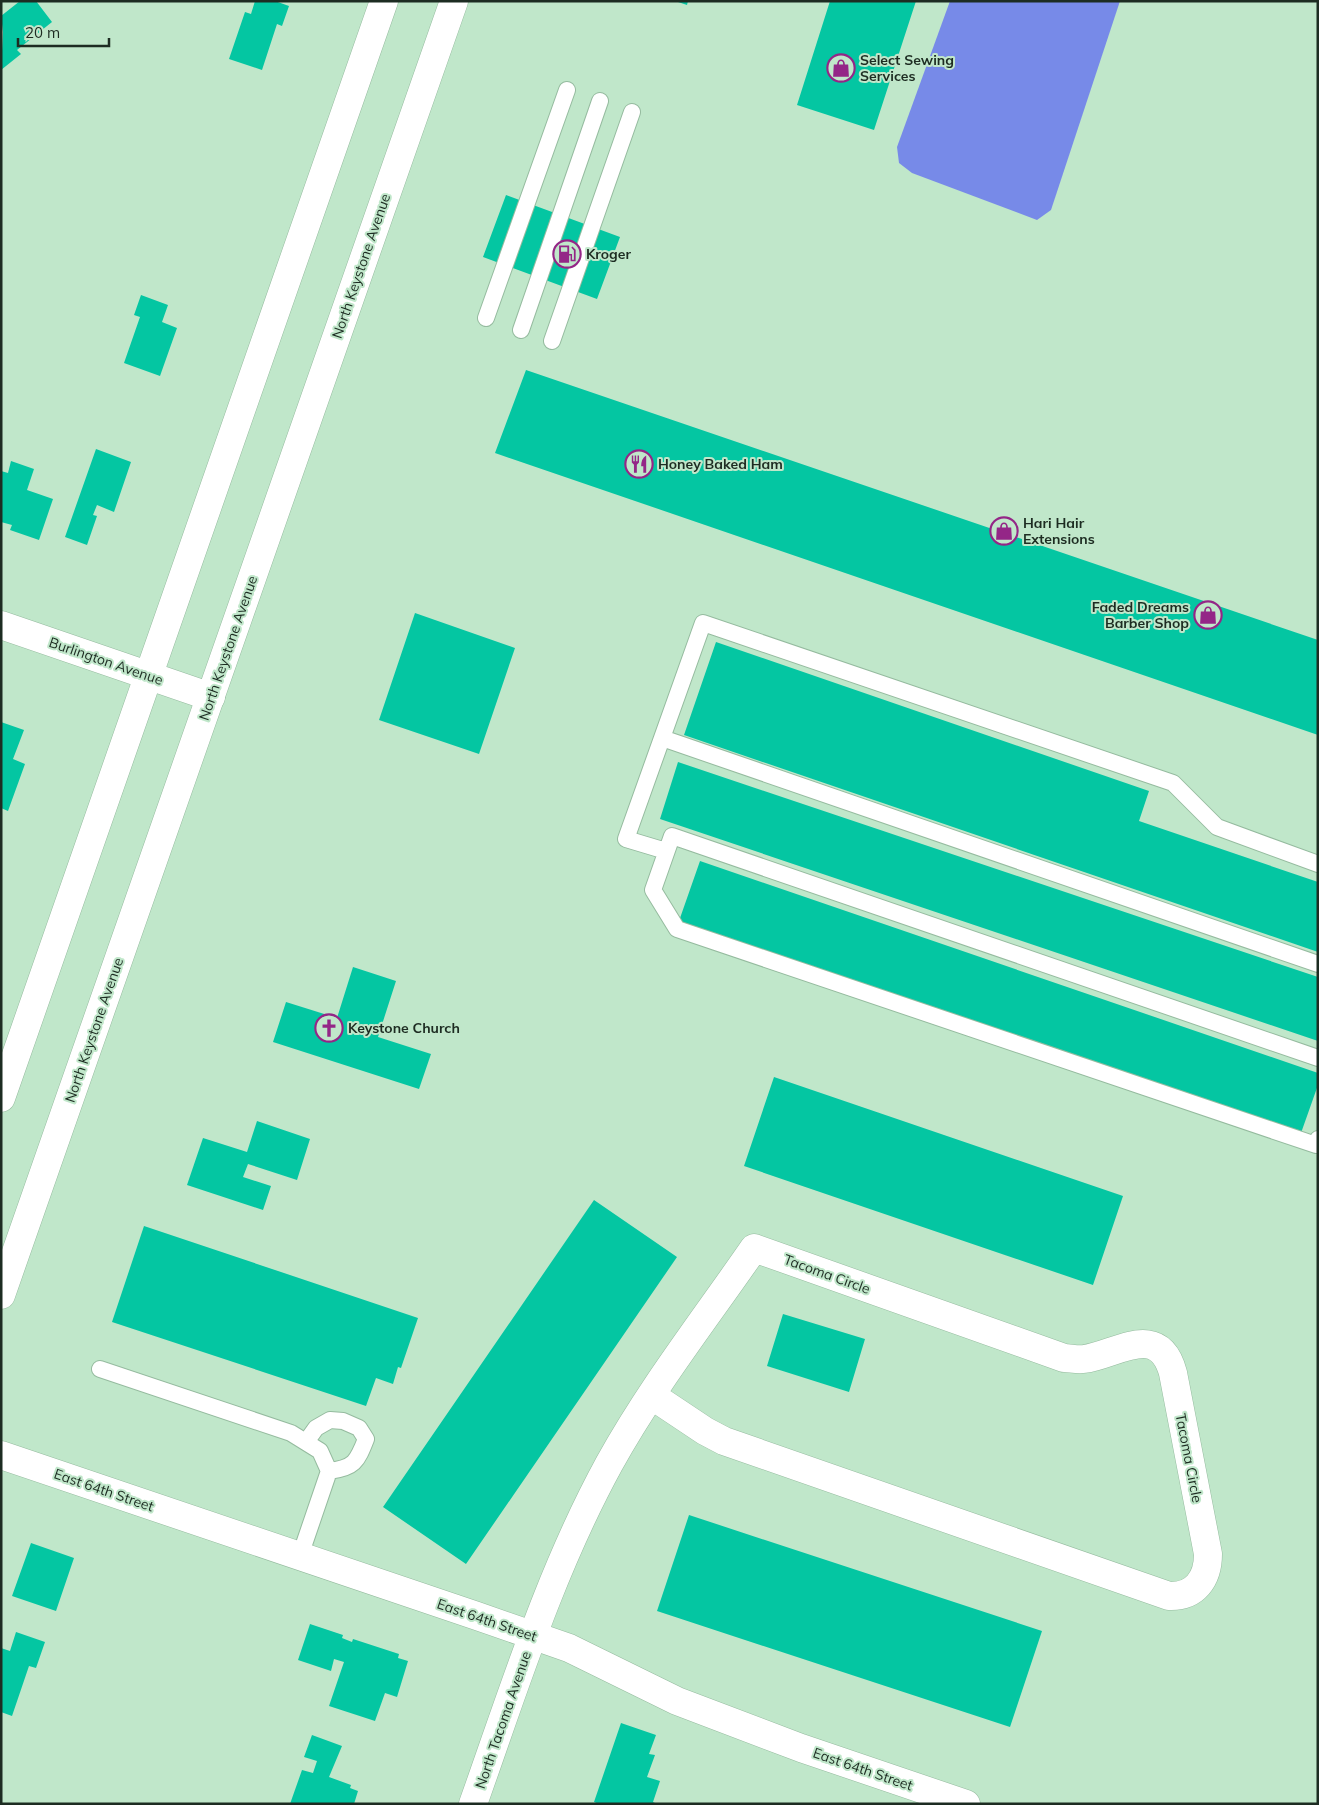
<svg xmlns="http://www.w3.org/2000/svg" width="1319" height="1805" viewBox="0 0 1319 1805" font-family="Mulish,sans-serif">
	<style>
		.water { fill: #778ae8 }
		.building { fill: #04c6a2 }
		.lines { fill: none; stroke-linecap: round; stroke-linejoin: round }
		.lane-casing { stroke: #95bb9f; stroke-width: 18 }
		.street-casing { stroke: #95bb9f; stroke-width: 29 }
		.primary-casing { stroke: #95bb9f; stroke-width: 29 }
		.lane { stroke: #fff; stroke-width: 16 }
		.street { stroke: #fff; stroke-width: 28 }
		.primary { stroke: #fff; stroke-width: 28 }
		.labels { text-anchor: middle; stroke-width: 4; stroke-linejoin: round; paint-order: stroke }
		.poi-label { font-size: 14px; font-weight: bold; fill: #1d2c22; stroke: #c0e7ca; text-anchor: start }
		.street-label { font-size: 14px; fill: #1d2c22; stroke: #c0e7ca }
	</style>
	<rect width="100%" height="100%" fill="#c0e7ca"/>
	<path class="water" d="M950 1H1120L1051 210 1037 220 912 173 899 163 897 147Z"/>
	<path class="building" d="M20 1H36L52 22 17 50 21 54 1 70 3 32 1 16Z
		M255 1H275L289 6 282 26 277 24 262 70 229 59 245 12 251 14Z
		M675 1H688L687 5Z
		M830 1H916L874 130 797 105Z
		M506 195 620 237 597 299 483 257Z
		M141 295 168 305 162 322 177 328 160 376 124 363 140 317 134 315Z
		M526 370 1318 640V735L495 453Z
		M96 449 131 462 114 512 97 505 93 515 97 516 87 545 65 537Z
		M11 461 34 469 27 490 53 499 39 540 10 530 12 525 1 522V471L8 473Z
		M415 613 515 648 479 754 379 720Z
		M716 642 1149 791 1139 821 1318 882V952L684 735Z
		M1 722 24 730 13 759 25 764 8 811 1 808Z
		M678 762 1318 977V1041L660 819Z
		M700 861 1318 1073V1085L1301 1133 679 921Z
		M353 967 396 981 378 1037 431 1054 419 1089 273 1042 286 1002 337 1018Z
		M774 1077 1123 1196 1093 1285 744 1166Z
		M257 1121 310 1139 297 1180 248 1164 243 1177 271 1186 263 1210 187 1185 203 1138 247 1152Z
		M594 1200 677 1257 466 1564 383 1507Z
		M144 1226 418 1318 401 1368 398 1367 393 1384 376 1378 366 1406 112 1322Z
		M783 1314 865 1339 849 1392 767 1366Z
		M689 1515 1042 1631 1010 1727 657 1611Z
		M31 1543 74 1558 56 1611 12 1596Z
		M310 1624 343 1635 342 1638 352 1642 353 1639 399 1654 398 1658 408 1661 397 1697 385 1693 375 1721 329 1706 344 1662 334 1659 331 1671 298 1660Z
		M16 1632 45 1642 36 1668 29 1666 12 1716 1 1712V1648L10 1651Z
		M621 1723 656 1735 649 1754 655 1755 647 1777 660 1781 653 1802 657 1804H599L594 1802Z
		M312 1735 342 1746 329 1777 351 1785 350 1788 358 1791 354 1804H290L302 1770 313 1773 317 1761 304 1757Z"/>
	<g class="lines">
		<g class="lane-casing">
			<path id="lane" d="M486 318 567 90
				M521 330 600 101
				M552 341 632 112
				M662 738 1318 964
				M666 851 626 839 703 623 1173 783 1217 827 1318 864
				M1318 1058 672 836 653 890 677 929 1316 1145 1318 1139
				M100 1369 291 1433 320 1451 329 1471 300 1556
				M306 1442 316 1428 330 1420 343 1421 359 1428 366 1439C357 1462 354 1468 329 1471"/>
		</g>
		<g class="street-casing">
			<path id="street" d="M1 625 211 697
				M1 1455 477 1616 569 1648 677 1701 801 1748 966 1804
				M473 1804C514 1689 550 1572 609 1464 651 1388 705 1319 754 1248L1064 1358C1070 1358 1077 1360 1084 1359 1116 1355 1159 1320 1173 1373L1208 1554C1208 1579 1195 1597 1169 1596L724 1441 705 1431 651 1395"/>
		</g>
		<g class="primary-casing">
			<path id="primary" d="M1 1098 384 1
				M1 1295 454 1"/>
		</g>
		<use href="#lane" class="lane"/>
		<use href="#street" class="street"/>
		<use href="#primary" class="primary"/>
	</g>
	<defs>
		<g id="shop-ring" transform="scale(1.4375)"><circle r="9.5" fill="#c0e7ca" stroke="#942687" stroke-width="1.5"/><path d="M-5-2.5h2.3a2.7 3.5 0 0 1 5.4 0H5L5.5 6h-11ZM-1.5-2.5h3a1.5 2.3 0 0 0-3 0Z" fill="#942687"/></g>
		<g id="fuel-ring" transform="scale(1.4375)"><circle r="9.5" fill="#c0e7ca" stroke="#942687" stroke-width="1.5"/><path d="M-5.5-6h7V0h2V4h1.3V-2.5L3-4.5l.8-.8L6-3V5H2.5V1h-1V6h-7ZM-4.2-4.7v3.2H.2V-4.7Z" fill="#942687"/></g>
		<g id="restaurant-ring" transform="scale(1.4375)"><circle r="9.5" fill="#c0e7ca" stroke="#942687" stroke-width="1.5"/><path d="M-5-6h1v4h1v-4h1v4h1v-4h1v5L-1.5 .5V6h-2V.5L-5-1ZM5-6V6H3V1.5H1.5Q1.5-4 5-6Z" fill="#942687"/></g>
		<g id="church-ring" transform="scale(1.4375)"><circle r="9.5" fill="#c0e7ca" stroke="#942687" stroke-width="1.5"/><path d="M-1.2-6h2.4v3.5h3.3v2.4h-3.3V6h-2.4V-.1h-3.3v-2.4h3.3Z" fill="#942687"/></g>
	</defs>
	<g fill-rule="evenodd">
		<use href="#shop-ring" x="841" y="68"/>
		<use href="#fuel-ring" x="567" y="254"/>
		<use href="#restaurant-ring" x="639" y="464"/>
		<use href="#shop-ring" x="1004" y="531"/>
		<use href="#shop-ring" x="1208" y="615"/>
		<use href="#church-ring" x="329" y="1028"/>
	</g>
	<g class="labels">
		<g class="poi-label">
			<text x="860" y="65">Select Sewing<tspan x="860" dy="16">Services</tspan></text>
			<text x="586" y="259">Kroger</text>
			<text x="658" y="469">Honey Baked Ham</text>
			<text x="1023" y="528">Hari Hair<tspan x="1023" dy="16">Extensions</tspan></text>
			<text x="1189" y="612" text-anchor="end">Faded Dreams<tspan x="1189" dy="16">Barber Shop</tspan></text>
			<text x="348" y="1033">Keystone Church</text>
		</g>
		<g class="street-label">
			<text transform="translate(361 266) rotate(-71)" y="5">North Keystone Avenue</text>
			<text transform="translate(228 648) rotate(-71)" y="5">North Keystone Avenue</text>
			<text transform="translate(106 661) rotate(19)" y="5">Burlington Avenue</text>
			<text transform="translate(94 1030) rotate(-71)" y="5">North Keystone Avenue</text>
			<text transform="translate(827 1274) rotate(20)" y="5">Tacoma Circle</text>
			<text transform="translate(1189 1458) rotate(79)" y="5">Tacoma Circle</text>
			<text transform="translate(104 1490) rotate(19)" y="5">East 64th Street</text>
			<text transform="translate(487 1620) rotate(19)" y="5">East 64th Street</text>
			<text transform="translate(503 1720) rotate(-71)" y="5">North Tacoma Avenue</text>
			<text transform="translate(863 1769) rotate(19)" y="5">East 64th Street</text>
		</g>
	</g>
	<rect width="1319" height="1805" fill="none" stroke="#1d2c22" stroke-width="5"/>
	<path d="M18 38v8h91v-8" fill="none" stroke="#1d2c22" stroke-width="2.5"/>
	<text x="25" y="38" font-size="15" fill="#1d2c22" stroke="#c0e7ca" stroke-width="4" paint-order="stroke">20 m</text>
</svg>
